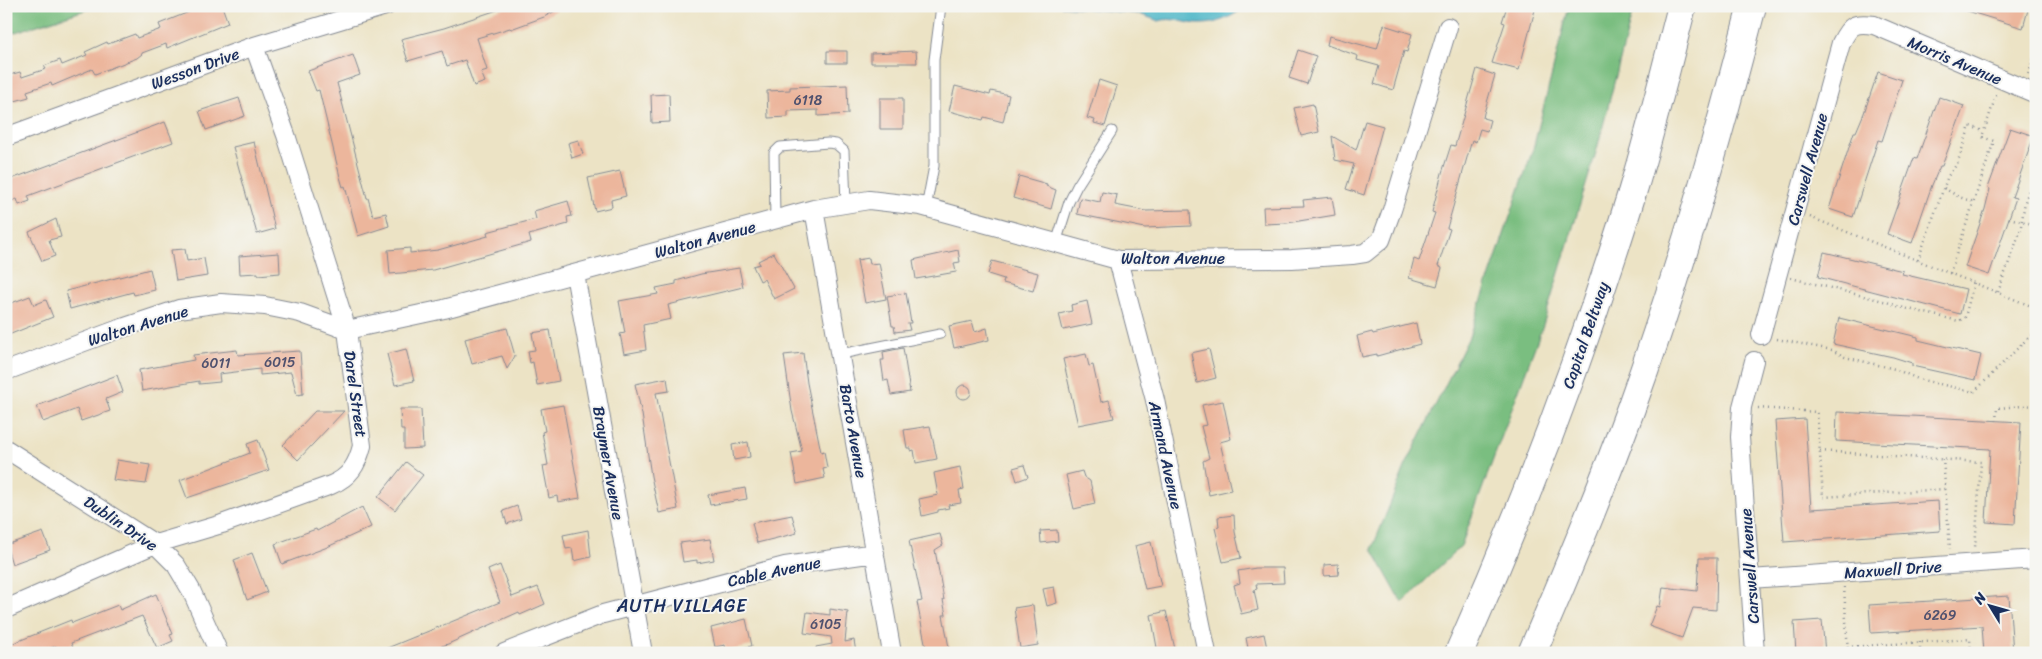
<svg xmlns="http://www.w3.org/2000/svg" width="2042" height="659" viewBox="0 0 2042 659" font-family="Sriracha,sans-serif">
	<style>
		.forest { fill: #7abe80; stroke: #4a766f }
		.water { fill: #49b5c6; stroke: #327292 }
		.building { fill: #ecb69c }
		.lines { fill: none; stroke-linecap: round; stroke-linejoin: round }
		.service-casing { stroke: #848992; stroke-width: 11 }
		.minor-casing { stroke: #848992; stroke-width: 20 }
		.motorway-casing { stroke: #848992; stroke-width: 30 }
		.path { stroke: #848992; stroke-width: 2.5; stroke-dasharray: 1 4; stroke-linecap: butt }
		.service { stroke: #fff; stroke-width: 9 }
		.minor { stroke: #fff; stroke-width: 18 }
		.motorway { stroke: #fff; stroke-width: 28 }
		.labels { text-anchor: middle; stroke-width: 4; stroke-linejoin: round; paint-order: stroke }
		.number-label { font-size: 14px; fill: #4f516e }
		.street-label { font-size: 16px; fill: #1b2f5e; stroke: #f6f6f2 }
		.neighbourhood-label { font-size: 18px; letter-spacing: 1px; fill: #1b2f5e; stroke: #f6f6f2 }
	</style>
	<rect width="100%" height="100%" fill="#f6f6f2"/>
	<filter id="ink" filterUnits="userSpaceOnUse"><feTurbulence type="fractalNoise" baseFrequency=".02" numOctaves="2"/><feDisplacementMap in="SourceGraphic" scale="10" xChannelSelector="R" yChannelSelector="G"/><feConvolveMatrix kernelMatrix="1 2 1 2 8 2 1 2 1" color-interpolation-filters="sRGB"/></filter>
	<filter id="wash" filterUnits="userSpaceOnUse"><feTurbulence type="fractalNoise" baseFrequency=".0096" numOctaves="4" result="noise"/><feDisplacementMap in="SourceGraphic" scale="20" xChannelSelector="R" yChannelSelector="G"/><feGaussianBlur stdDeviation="1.12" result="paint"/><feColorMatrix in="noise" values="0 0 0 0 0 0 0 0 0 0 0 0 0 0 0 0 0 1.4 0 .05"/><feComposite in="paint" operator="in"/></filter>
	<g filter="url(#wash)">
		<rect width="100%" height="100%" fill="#ece3c5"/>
		<path class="forest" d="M6 6H98L6 35Z
			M1569 6H1634L1597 149 1543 325 1461 546 1402 603 1372 549 1405 467 1469 337 1533 149Z"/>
		<path class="water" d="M1061 6H1246C1234 16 1218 24 1202 24 1188 25 1173 16 1159 21L1139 14Z"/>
		<g id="blocks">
			<path class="building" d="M204 6H222L228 23 167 48 166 44 142 53V54L137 58 95 74 92 69 52 86 51 83 27 91 29 97 15 101 12 99 6 76 20 72 22 77 46 69 44 66 60 60 62 65 87 55 85 52 107 42 108 44 135 34 137 38 161 29 159 24Z
				M509 6H564L544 17 511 29 510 28 477 38 487 70 481 72 485 82 474 86 465 60 447 66 442 51 408 61 401 39 444 28Z
				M1507 6H1536L1519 70 1492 63 1505 23 1502 22Z
				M1961 6H2029L2023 28 1961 9Z
				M1384 25 1412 34 1407 52 1404 51 1393 90 1374 84 1379 66 1357 60 1358 56 1327 45 1329 36 1377 49Z
				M1298 50 1316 56 1307 84 1289 78Z
				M827 51H847V63H827Z
				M916 51 917 63H871V53Z
				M353 55 360 75 337 83 367 198H368L373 216 386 213 389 226 358 236 345 186 343 187 340 177 319 90 316 91 308 71Z
				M1477 69 1495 75 1484 113 1483 118 1490 120 1487 131 1480 129 1476 142 1472 140 1447 228 1450 229 1438 266 1442 268 1437 286 1409 278 1414 259 1419 261 1435 213 1432 212 1442 173 1451 145 1455 146Z
				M1878 72 1902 80 1882 141 1878 140 1853 217 1829 209 1854 132H1856L1864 113Z
				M1099 80 1117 86 1105 126 1094 123 1095 120 1087 118Z
				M847 85 848 114 818 116V110L788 111V117L768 118 767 91 790 90V87Z
				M955 86 990 95 991 91 1009 95 1003 122 984 117 983 120 949 111Z
				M669 94 670 122 652 123 651 95Z
				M1939 97 1964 106 1942 166H1940L1932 185 1912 243 1887 234 1914 158 1917 159Z
				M239 98 245 116 206 130 199 111Z
				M880 98H903V129H880Z
				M1313 104 1319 132 1301 136 1294 108Z
				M1365 121 1383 126 1364 195 1346 189 1354 164 1335 160 1332 136 1356 150Z
				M165 122 173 142 28 196 30 201 19 205 17 199 6 203V181Z
				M2010 128 2034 136 2012 197 2016 198 1989 275 1965 267 1985 209 1990 189 1988 188Z
				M578 140 583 154 572 158 568 143Z
				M254 142 275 229 257 234 233 147Z
				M620 171 626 196 611 200 612 207 595 211 588 178Z
				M1019 176 1047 184 1046 186 1056 190 1051 209 1013 198Z
				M1102 192 1117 195 1115 205 1146 211 1190 210 1191 226 1145 228 1077 214 1080 198 1100 202Z
				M1332 197 1335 215 1287 223 1264 224 1263 207 1304 206 1303 200Z
				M568 201 572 216 567 217 568 224 529 235 531 242 433 270 390 274 388 250 410 248V253L438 250 488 236 487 232 536 219 534 211Z
				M56 219 61 237 49 240 55 256 42 261 29 232Z
				M185 249 187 261 204 258 207 276 176 281 171 250Z
				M958 250 960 262 954 263 956 272 916 279 913 260Z
				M1824 252 1903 271 1902 274 1966 289 1960 314 1818 277Z
				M279 253 280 273 258 275V273L240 274 239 256Z
				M774 253 794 289 774 299 764 279 760 281 753 266 760 264 758 261Z
				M869 258 870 264 879 263 886 299 865 303 857 260Z
				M992 261 1038 273 1033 291 1003 283 1004 279 988 274Z
				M739 268 743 287 668 305 671 319 643 325 646 350 624 354 620 334 625 333 619 301 658 294 656 288 676 284V281L701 274Z
				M150 269 155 290 134 295 133 292 70 309 66 291Z
				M906 293 911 323H908L910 330 895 332 894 326H892L887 296Z
				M30 296 34 305 46 300 53 317 6 336V305Z
				M1087 301 1092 324 1063 330 1059 314 1072 311 1071 305Z
				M1839 318 1918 337V340L1981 355 1975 380 1912 366V363L1893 357 1833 344Z
				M972 321 975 332 987 328 989 340 954 348 949 326Z
				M1416 323 1420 344 1377 356V354L1362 357 1357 336 1372 332 1373 334Z
				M507 328 515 356 507 369 502 356 472 364 465 339Z
				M550 330 559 381 537 385 533 362 530 363 528 351 535 350 532 333Z
				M903 348 910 392 891 395 888 380 884 381 881 360H884L883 352Z
				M406 349 414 381 395 385 387 354Z
				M1209 349 1216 378 1197 383 1191 353Z
				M237 350 238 355 300 351 303 394 297 395 291 372 260 375V369L219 374 220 382 199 384V381L142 391 139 370 194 360 193 355Z
				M803 353 807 383 821 452 824 451 827 468 823 469 825 478 797 484 791 453 802 451 792 411 784 355Z
				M1086 354 1089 366 1093 365 1101 402 1109 400 1114 418 1078 425 1063 359Z
				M117 375 123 392 106 399 110 411 81 421 77 409 43 422 37 406Z
				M667 378 669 391 656 393 678 509 659 513 651 476 642 414 635 384Z
				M957 392a7 7 0 1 1 14 0a7 7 0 1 1-14 0Z
				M1223 401 1231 439 1220 442 1231 490 1209 495 1203 461 1209 458 1201 426 1207 425 1202 405Z
				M563 405 580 498 558 502 557 496 549 498 543 466 548 465 542 432 545 431 541 409Z
				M400 409H421L423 448 404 449V430H401Z
				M315 411H344L298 460 283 445Z
				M1837 412 2021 422 2015 524 1986 522 1990 449 1836 441Z
				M1805 419 1811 509 1938 501 1940 531 1784 542 1775 421Z
				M930 426 937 459 916 463 914 450 911 451V448H907L904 430Z
				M258 440 269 470 187 498 180 480 250 453 247 444Z
				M748 442 750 457 734 460 732 445Z
				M117 460 150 465 146 484 113 480Z
				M406 462 423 475 395 510 378 497Z
				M1024 465 1028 477 1017 481 1013 468Z
				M960 467 964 489 959 490 961 503 948 505 949 508 938 510V512L922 516 919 499 938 495 934 473Z
				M1082 471 1084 477 1090 481 1095 504 1074 509 1066 475Z
				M745 488 747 499 710 505 708 495Z
				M517 506 521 519 507 524 503 511Z
				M362 507 371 527 325 548 282 564 275 544 316 529 317 531Z
				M792 515 797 533 757 543 752 523Z
				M1234 515 1235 532 1241 558 1223 562 1215 528 1219 527 1218 517Z
				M588 530 591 557 574 561 572 548 566 549 563 535Z
				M1057 530 1058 541 1041 543 1040 531Z
				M43 532 50 550 12 564 6 545Z
				M940 534 943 545 935 550 944 600H943L946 615H943L950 653H927L917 602 922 601 909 541Z
				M710 539 714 560 697 563V560L683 562 680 543Z
				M1151 542 1161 586 1145 589 1135 546Z
				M252 553 267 592 247 600 234 560Z
				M1699 558H1717L1716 610 1693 608 1682 638 1649 626 1657 606 1660 607 1663 587 1697 591Z
				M1338 564 1339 575 1324 576V565Z
				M500 565 512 597 538 587 545 604 520 615 519 612 448 644 421 653H375L500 602 488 570Z
				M1256 568H1283L1284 583 1256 584 1257 589 1254 590 1258 610 1241 614 1234 585 1240 583 1238 571Z
				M1054 587 1057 603 1047 606 1043 589Z
				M156 594 173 634 170 635 173 641 157 648 142 616 71 643 75 653H58L56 646 39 653H6V646L71 620 72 623 118 605 120 610Z
				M2009 596 2013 653H1984L1982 626 1871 633 1869 605Z
				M1033 605 1038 645 1020 648 1014 608Z
				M830 609 848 612 845 642 854 640 856 653H817L816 647 832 644 831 637 804 633 807 612 830 615Z
				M1166 611 1175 649 1158 653 1151 615Z
				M746 619 752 646 726 651 725 645 715 647 711 628Z
				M1822 620 1825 653H1796L1794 622Z
				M1264 634 1268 653H1249L1246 638Z"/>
		</g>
	</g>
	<g filter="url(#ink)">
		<use href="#blocks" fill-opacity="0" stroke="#848992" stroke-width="1"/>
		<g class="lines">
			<g class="service-casing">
				<path id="service" d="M926 208 934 166V60L941 6
					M775 220 774 153 780 147 828 143 836 144 844 151 846 204
					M1056 243 1069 202 1077 186 1112 131
					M841 354 940 334"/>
			</g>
			<g class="minor-casing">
				<path id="minor" d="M6 137 254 46 386 6
					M814 209 892 653
					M1118 260 1155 400 1207 653
					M575 274 643 653
					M1761 335 1841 43C1850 25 1854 22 1874 25L2036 94
					M1754 361 1742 407 1740 437 1755 653
					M6 371 119 329 179 309 221 303 265 306 300 313 347 330 444 309 814 209 869 200 921 206 1118 260 1292 259 1352 255 1365 253 1381 240 1392 210 1448 27
					M6 449 155 544 176 565 191 590 219 653
					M1750 579 2036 559
					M6 609 155 544 222 524 331 485C350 477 357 465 362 446L347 330 286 135 254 46
					M504 653 603 614 785 566 875 553"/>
			</g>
			<g class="motorway-casing">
				<path id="motorway" d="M1459 653C1526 503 1584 350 1632 193 1651 131 1666 68 1682 6
					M1532 653C1567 572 1601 490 1631 408 1679 276 1717 142 1752 6"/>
			</g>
			<path class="path" d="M2036 12 2034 24 2036 33
				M2028 74 2036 52
				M1944 188 1959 197 1974 202
				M1810 217 2036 308
				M2009 218 2036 225
				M1918 260 1948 176 1957 164 1970 126 1983 131
				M1950 273 1994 141 1982 137 1997 93
				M1791 278 1887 302 1900 307 1959 321 1965 317 1974 283
				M1998 292 2020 232 2025 202 2036 169
				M1777 339 1832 350 1845 357 1895 369 1918 379 1974 392 2036 330
				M1758 408 1817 412 1823 497 1945 489
				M1996 421 1997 408 2036 405
				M1820 451 1981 462 1975 548
				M1943 459 1950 549
				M1844 587 1848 653
				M1920 642V653
				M1847 647 1970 639 1971 653"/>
			<use href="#service" class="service"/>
			<use href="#minor" class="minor"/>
			<use href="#motorway" class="motorway"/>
		</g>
	</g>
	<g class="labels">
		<g class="number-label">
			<text x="808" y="105">6118</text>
			<text x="280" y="367">6015</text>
			<text x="216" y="368">6011</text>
			<text x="1940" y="620">6269</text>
			<text x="826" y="629">6105</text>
		</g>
		<g class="street-label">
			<text transform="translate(1955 60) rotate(23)" y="6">Morris Avenue</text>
			<text transform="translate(195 68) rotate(-20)" y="6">Wesson Drive</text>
			<text transform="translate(1807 169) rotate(-75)" y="6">Carswell Avenue</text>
			<text transform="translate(705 239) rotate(-15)" y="6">Walton Avenue</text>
			<text x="1173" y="264">Walton Avenue</text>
			<text transform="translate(138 325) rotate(-17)" y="6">Walton Avenue</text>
			<text transform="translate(1585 335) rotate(-71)" y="6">Capital Beltway</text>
			<text transform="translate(356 394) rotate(82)" y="6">Darel Street</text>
			<text transform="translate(854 431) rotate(80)" y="6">Barto Avenue</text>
			<text transform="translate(1166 455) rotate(78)" y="6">Armand Avenue</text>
			<text transform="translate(609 463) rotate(80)" y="6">Braymer Avenue</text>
			<text transform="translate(121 523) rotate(34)" y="6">Dublin Drive</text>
			<text transform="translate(1749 566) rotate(-94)" y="6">Carswell Avenue</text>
			<text transform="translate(1893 569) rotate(-4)" y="6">Maxwell Drive</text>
			<text transform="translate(774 571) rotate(-12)" y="6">Cable Avenue</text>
		</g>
		<g class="neighbourhood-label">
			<text x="682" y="612">AUTH VILLAGE</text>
		</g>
	</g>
	<rect width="2042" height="659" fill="none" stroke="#f6f6f2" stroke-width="25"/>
	<g transform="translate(1990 606) rotate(307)" stroke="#f6f6f2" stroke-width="4" paint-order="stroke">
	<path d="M0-4L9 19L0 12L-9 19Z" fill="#1b2f5e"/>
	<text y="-8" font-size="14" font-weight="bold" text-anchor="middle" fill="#1b2f5e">N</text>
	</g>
</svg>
